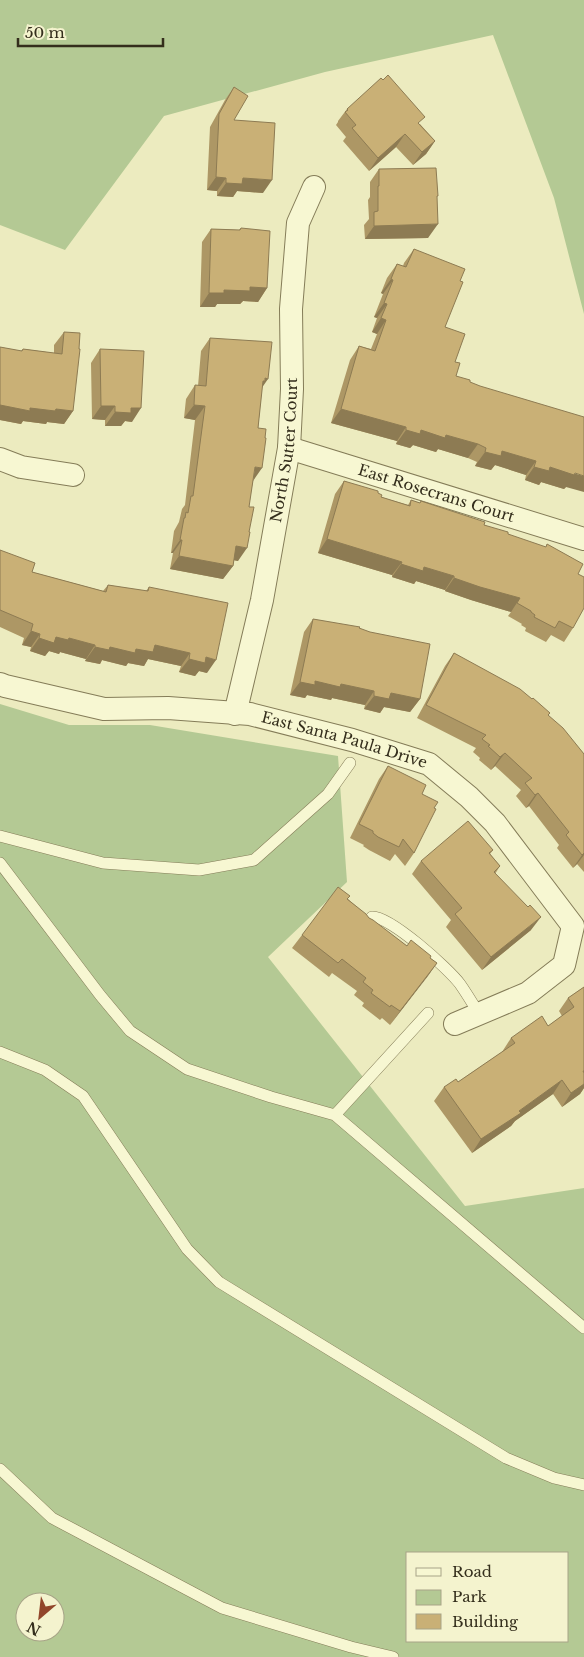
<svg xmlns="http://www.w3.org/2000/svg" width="584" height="1657" viewBox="0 0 584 1657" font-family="'Libre Baskerville',serif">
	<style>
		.green { fill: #b4c994; fill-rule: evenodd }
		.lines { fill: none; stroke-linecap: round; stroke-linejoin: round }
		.service-casing { stroke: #847c58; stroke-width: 12 }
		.minor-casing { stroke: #847c58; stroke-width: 24 }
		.service { stroke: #f7f7d2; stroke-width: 11 }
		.minor { stroke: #f7f7d2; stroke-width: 22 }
		.wall { fill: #ad9765 }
		.shaded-wall { fill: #8d7b53 }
		.building { fill: #c9b076; stroke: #8d7b53 }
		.labels { text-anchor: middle; stroke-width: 4.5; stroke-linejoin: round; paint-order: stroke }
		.street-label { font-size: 15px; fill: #342e1c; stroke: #f4f3ce }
	</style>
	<rect width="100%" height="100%" fill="#ecebbf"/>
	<path class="green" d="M0 0H584V314L554 198 493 35 325 72 164 116 65 250 0 225Z
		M0 704 69 725H150L338 756 347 882 268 957 465 1206 584 1188V1657H0ZM408 1553H568V1641H408ZM25 1602H55V1632H25Z"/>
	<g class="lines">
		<g class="service-casing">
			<path id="service" d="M0 836 103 863 199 870 254 860 328 794 350 763
				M0 863 100 995 130 1031 187 1069 271 1097 335 1115 584 1328
				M364 926 372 917C389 915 449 969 460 984 467 994 473 1004 479 1014
				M0 1052 45 1070 83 1096 187 1249 219 1282 506 1458 554 1478 584 1485
				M335 1115 428 1013
				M0 1469 52 1518 222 1608 351 1647 393 1657"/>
		</g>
		<g class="minor-casing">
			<g id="minor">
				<path id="s1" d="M289 448 584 539"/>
				<path d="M0 459 21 467 73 475"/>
				<path id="s2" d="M0 684 5 686 104 709 168 708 250 714 352 740 429 764 469 797 495 823 573 926 564 965 528 993 455 1024"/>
				<path id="s3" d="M235 714 262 600 289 448 292 389 291 309 298 223 314 187"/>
			</g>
		</g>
		<use href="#service" class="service"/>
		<use href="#minor" class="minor"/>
	</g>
	<path class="wall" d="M234 87V120L263 193 237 191 233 197 217 196V191L207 190 210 127 225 100Z
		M347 109 420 124 435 141 426 154 413 165 396 147 369 171 343 141 346 137 336 125 338 122V121Z
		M379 169 437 197 428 238 365 239 364 225 369 219 368 200 370 197V182Z
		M241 228 267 288 258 302 243 301 240 304H217L215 307H200L202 242 211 229 239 230Z
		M414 249 460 281 445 327 455 362 456 376 470 382 566 487 564 489 541 482 539 485 525 480 526 475 495 465 491 470 475 466 477 462 468 458 438 449 436 452 413 445 410 448 396 444 397 441 331 423 350 360 359 346 371 349 377 334 372 332 377 318 374 317 383 294 381 293 387 278 397 264 403 266 404 263Z
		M64 332 73 411 64 424 47 422 46 424 23 421 21 424 0 420V347L21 351 23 349 54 353V345Z
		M210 338 262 387 253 481 238 561 234 560 233 566 223 579 170 569 173 553H171L174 531 179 522 182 509 185 505 195 420 184 418 186 399 195 385 198 386 201 351Z
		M100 349 132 422 125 421 121 426H105V420L92 419 91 363Z
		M344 481 378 493 381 497 408 505 411 500 420 503 421 501 484 525 508 534 578 574 573 628 564 642 551 635 546 642 525 631 526 628 521 625 522 624 508 616 511 612 471 600 445 591V590L416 581 414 584 392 577V575L318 553 335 494Z
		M0 550 32 572 103 591 108 585 146 591 149 587 207 673 199 671 195 676 179 672 181 666 148 659 144 666 128 663 126 666 102 660 100 664 85 661 86 659 60 652 59 654 49 651 45 656 30 651 31 647 22 645 24 638 0 627Z
		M313 619 359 628 420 699 410 712 384 707 380 713 364 709 365 705 332 698 331 700 307 695 305 698 290 695 304 632Z
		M454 653 548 715 584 754V872L577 864 573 868 557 848 559 845 529 806 526 808 516 796 521 790 495 766 491 770 479 760 480 758 473 752 476 748 417 718 445 666Z
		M388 766 422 794 434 808 414 853 405 866 395 854 390 861 369 850 363 846 364 845 350 838 379 779Z
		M493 850 490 854 500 866 495 874 531 930 482 970 446 927 451 920 412 874 421 861Z
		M348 899 369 918 407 946 430 958 437 963 390 1025 382 1018 380 1020 362 1006 364 1003 354 995 357 991 332 973 329 977 292 948 302 935Z
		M584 987V1088L580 1094 562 1107 553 1094 515 1121 511 1126 472 1153 434 1101 444 1087 458 1082 502 1052 511 1038 548 1026 562 1016 559 1011 568 998Z"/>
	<path class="shaded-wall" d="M405 134 396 147 369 171 378 158Z
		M435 141 426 154 413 165 422 152Z
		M216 177 226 178 217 191 207 190Z
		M243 178 272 180 263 193 237 191 233 197 217 196 226 183Z
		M438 224 428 238 365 239 374 226Z
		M391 279 393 280 383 294 381 293Z
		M250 287 267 288 258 302 243 301 240 304H217L215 307H200L209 293 224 290Z
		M384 303 387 304 377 318 374 317Z
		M381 318 386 320 377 334 372 332Z
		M265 378 268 379 259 392 254 395Z
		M0 405 56 409 73 411 64 424 47 422 46 424 23 421 21 424 0 420Z
		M194 405 205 406 195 420 184 418Z
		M101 406H115L105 420 92 419Z
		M131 408H141L132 422 125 421 121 426H105L115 412Z
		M341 409 406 427 397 441 331 423Z
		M406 430H421L446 435 478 444 468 458 438 449 436 452 413 445 410 448 396 444Z
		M502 451 536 461 526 475 495 465 491 470 475 466 485 452Z
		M255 467 262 468 253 481Z
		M534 467H550L584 476V492L566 487 564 489 541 482 539 485 525 480Z
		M327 539 402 562 392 575 318 553Z
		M180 540H182L173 553H171Z
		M236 546 247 548 238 561 227 559Z
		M179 556 233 566 223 579 170 569Z
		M401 564 424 567 454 576 445 590 416 581 414 584 392 577Z
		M454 578 520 598 511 612 471 600 445 591Z
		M31 631 40 634 31 647 22 645Z
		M56 637 69 638 95 645 86 659 60 652 59 654 49 651 45 656 30 651 39 638Z
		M155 645 190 653 181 666 148 659 144 666 128 663 126 666 102 660 100 664 85 661 95 647H110L136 649Z
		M206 657 216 660 207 673 199 671 195 676 179 672 189 659Z
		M315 681 341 684 374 691 365 705 332 698 331 700 307 695 305 698 290 695 300 682Z
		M391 693 420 699 410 712 384 707 380 713 364 709 374 696Z
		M505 753 495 766 491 770 500 757Z
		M538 793 529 806 526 808 535 795Z
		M584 853V855L577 864 573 868 582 855Z
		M541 917 531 930 482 970 491 957Z
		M437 963 428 976 390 1025 400 1011Z
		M562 1080 553 1094 515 1121 511 1126 472 1153 481 1139Z
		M584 1084V1088L580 1094 562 1107 571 1093Z"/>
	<path class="building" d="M388 75 425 117 418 123 435 141 422 152 405 134 378 158 352 128 356 125 345 112 348 110 347 109 381 78 383 80Z
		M234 87 248 96 234 120 275 123 272 180 243 178 242 184 226 183V178L216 177 219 114Z
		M436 168 438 196H437L438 224 374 226V212L378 211V186H379V169Z
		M241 228 270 231 267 288 250 287V291L224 290V293H209L211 229 240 230Z
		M414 249 465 269 460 281 463 282 445 327 465 334 455 362 460 363 456 376 470 380V382L480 386 584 417V476L575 473 574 475 550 467 549 471 534 467 536 461 502 451 501 456 485 452 486 448 478 444 446 435 445 438 421 430 420 434 406 430V427L341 409 359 346 375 351 386 320 381 318 387 304 384 303 393 280 391 279 397 264 406 267Z
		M64 332 80 333 79 349H80L73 411 56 409 55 411 30 408V411L0 405V347L22 351 23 349 62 354Z
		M210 338 272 342 268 379 265 378V381H263L258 428 266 429 265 438H266L262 468 255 467 249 507H254L249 532H250L247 548 236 546 233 566 179 556 182 540H180L184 518H185L186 512 188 513 191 496H193L205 406 194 405 195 385 206 386Z
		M100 349 144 351 141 408H131V413L115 412V406H101Z
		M344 481 378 491V493L382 495 381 497 410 506 411 500 420 503 421 501 485 522 484 525 508 532V534L546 547 547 544 583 564 578 574 584 577V608L573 628 559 621 555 628 534 617 535 615 531 612V611L517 603 520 598 480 587 454 578V576L424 567 423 571 401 564 402 562 327 539Z
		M0 550 35 563 32 572 106 592 108 585 148 591 149 587 228 603 216 660 206 657 205 663 189 659 190 653 155 645 153 652 136 649 135 653 110 647 109 650 95 647V645L69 638 68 640 56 637 54 643 39 638 40 634 31 631 33 624 0 610Z
		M313 619 360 627 359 628 370 632 430 644 420 699 391 693 389 699 374 696V691L341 684 340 687 315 681V685L300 682Z
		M454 653 520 689 532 699 533 698 550 713 548 715 563 728 584 754V853L582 855 566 835 569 832 538 793 535 795 525 783 532 778 505 753 500 757 488 746 490 745 482 739 486 735 426 705Z
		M388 766 426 785 422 794 438 802 434 808 436 809 414 853 403 839 399 847 378 837 373 833V831L359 824Z
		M468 821 493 850 489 853 500 866 494 872 528 907 530 905 541 917 491 957 455 914 462 908 421 861Z
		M338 887 350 896 347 899 366 914 369 918 373 920 407 946 411 940 431 956 430 958 437 963 400 1011 391 1005 390 1007 371 993 373 990 363 982 366 978 342 959 338 963 302 935Z
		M584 987V1071H583L584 1073V1084L571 1093 562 1080 519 1111 521 1113 481 1139 444 1087 456 1079 458 1082 515 1043 511 1038 542 1016 548 1026 574 1007 568 998Z"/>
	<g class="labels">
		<g class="street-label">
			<text dy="5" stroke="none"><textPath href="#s3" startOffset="269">North Sutter Court</textPath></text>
			<text dy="5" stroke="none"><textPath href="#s1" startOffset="154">East Rosecrans Court</textPath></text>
			<text dy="5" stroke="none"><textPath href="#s2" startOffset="351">East Santa Paula Drive</textPath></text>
		</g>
	</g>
	<rect x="406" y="1552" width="162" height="90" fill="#f4f3ce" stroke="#a7a487"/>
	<rect x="416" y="1568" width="25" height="8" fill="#f7f7d2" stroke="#a7a487"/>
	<text x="452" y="1577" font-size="15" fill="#342e1c">Road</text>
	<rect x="416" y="1590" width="25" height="15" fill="#b4c994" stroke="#a7a487"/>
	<text x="452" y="1602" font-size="15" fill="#342e1c">Park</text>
	<rect x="416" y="1614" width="25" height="15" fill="#c9b076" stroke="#a7a487"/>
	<text x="452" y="1627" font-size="15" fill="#342e1c">Building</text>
	<g transform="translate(40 1617) rotate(208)"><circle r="24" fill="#f4f3ce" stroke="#a7a487"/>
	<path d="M0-4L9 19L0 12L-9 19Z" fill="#91462a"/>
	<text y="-8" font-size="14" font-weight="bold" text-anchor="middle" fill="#342e1c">N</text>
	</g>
	<path d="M18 38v8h145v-8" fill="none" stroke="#342e1c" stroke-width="2.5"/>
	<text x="25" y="38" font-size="15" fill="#342e1c" stroke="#f4f3ce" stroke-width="4" paint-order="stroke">50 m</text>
</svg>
